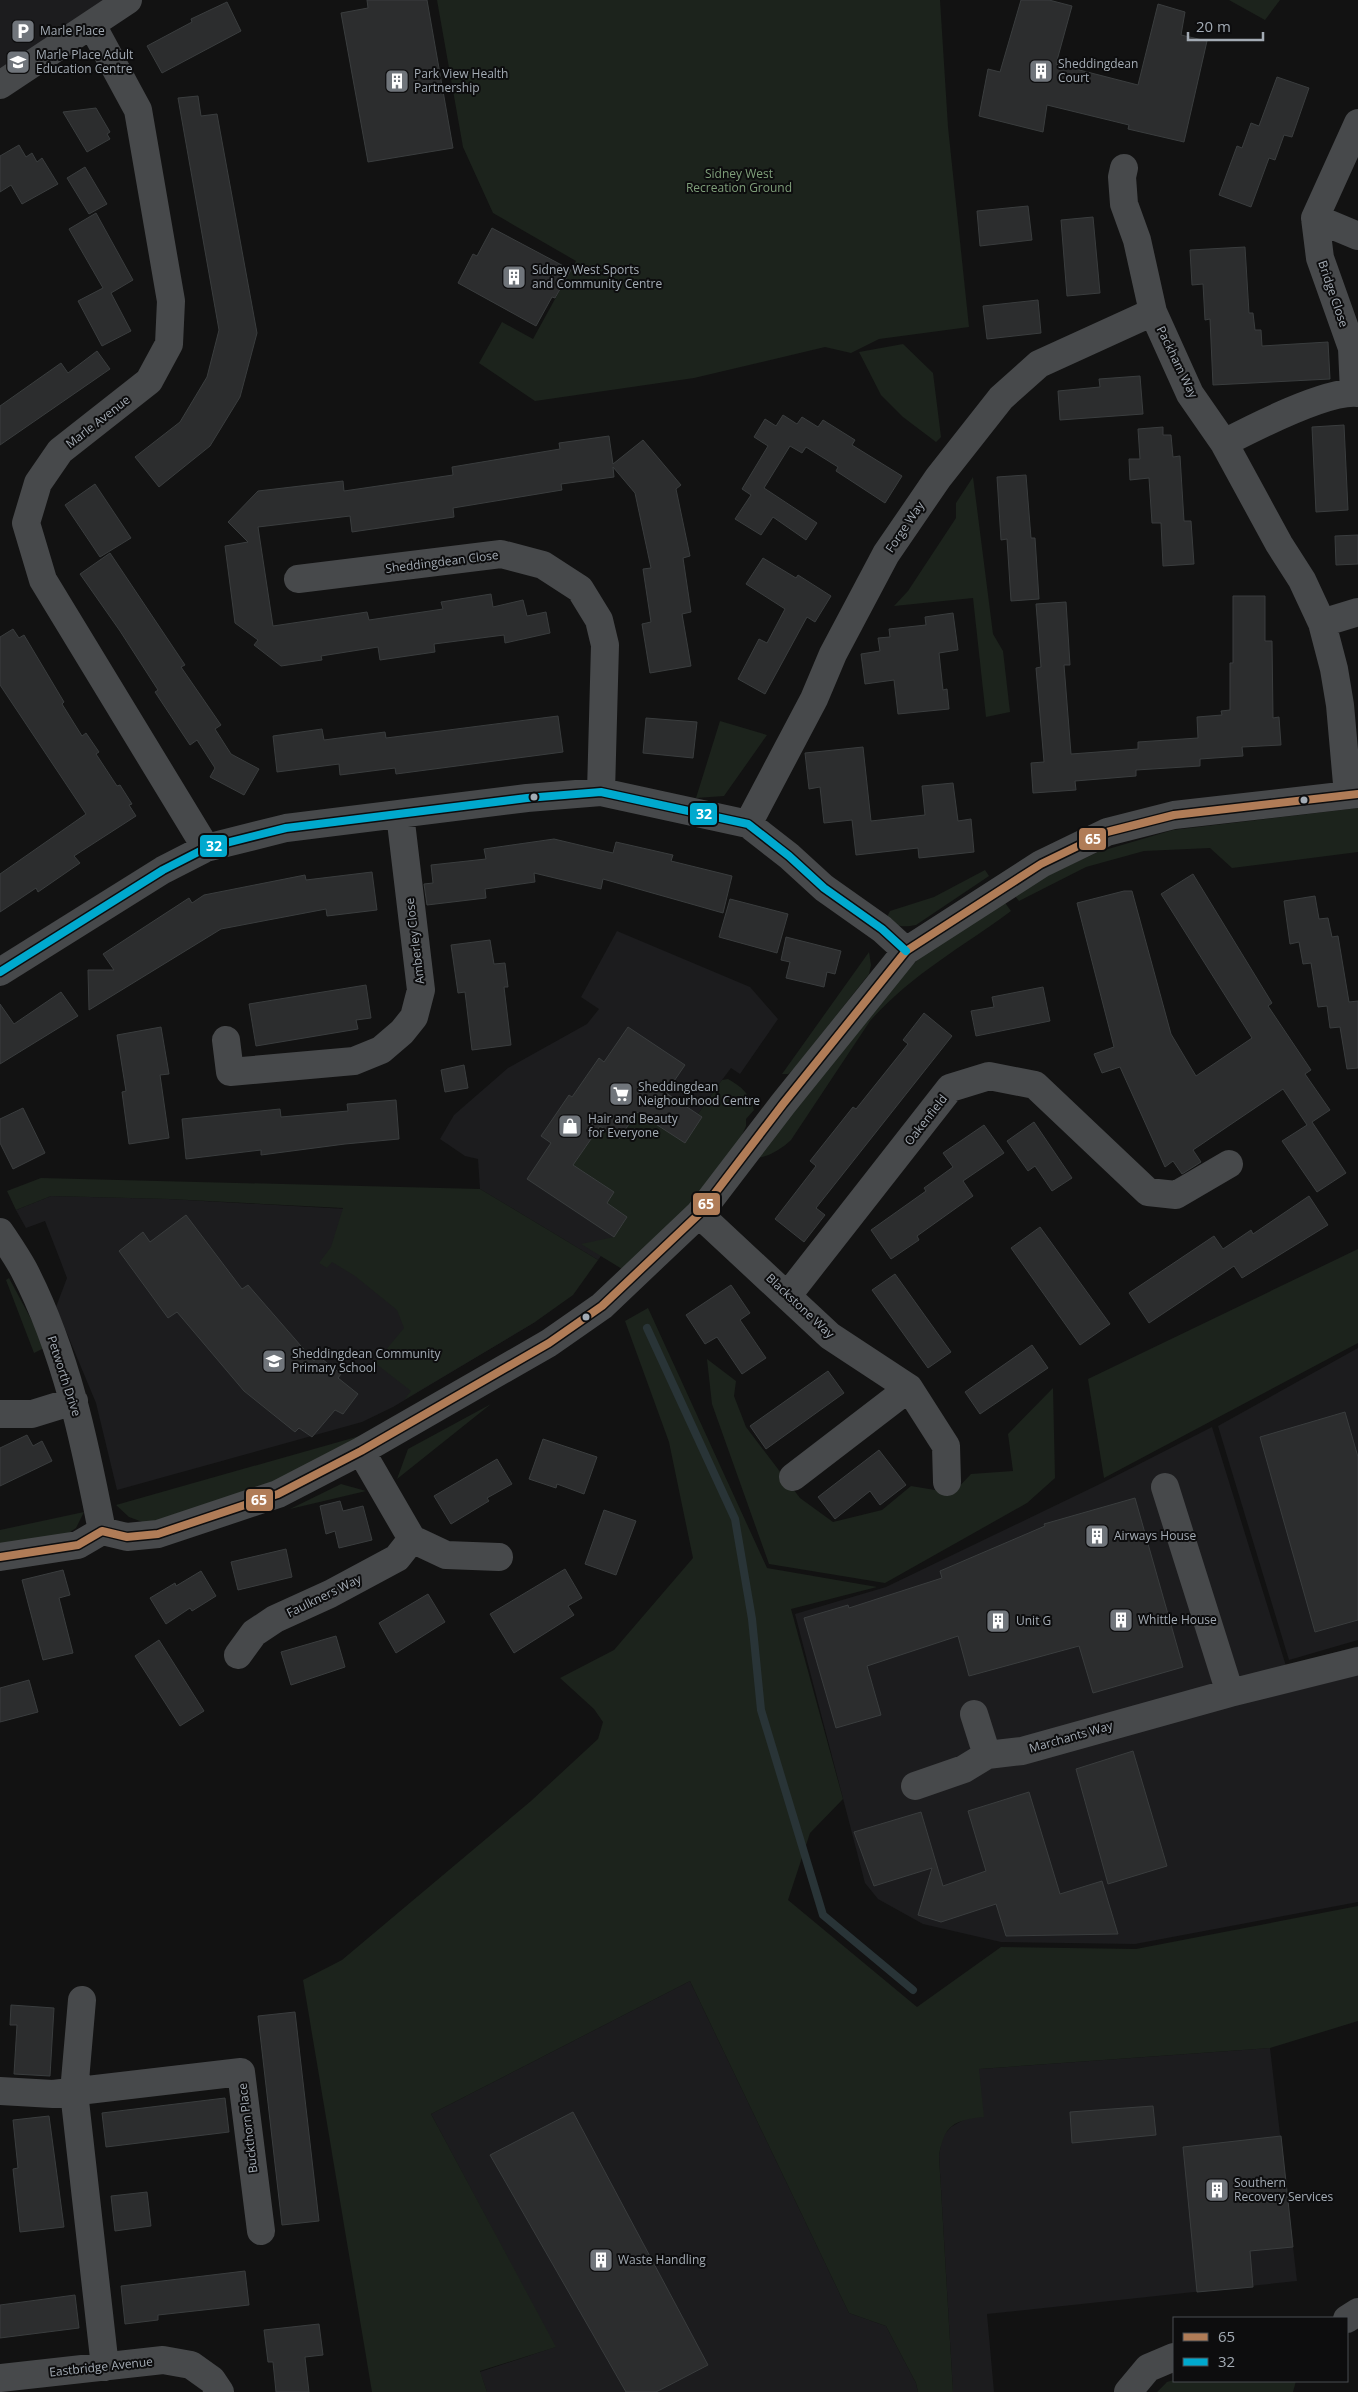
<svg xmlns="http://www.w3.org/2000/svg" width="1358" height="2392" viewBox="0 0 1358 2392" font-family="'Open Sans',sans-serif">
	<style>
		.built { fill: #1c1c1e }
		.green { fill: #1c231c }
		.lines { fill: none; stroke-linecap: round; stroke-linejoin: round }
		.stream { stroke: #293437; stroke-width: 8 }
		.building { fill: #2c2d2e; stroke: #3a3d3e }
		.minor { stroke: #47494b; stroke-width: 28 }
		.bus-1-casing { stroke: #0d0d0e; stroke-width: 11 }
		.bus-2-casing { stroke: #0d0d0e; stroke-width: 11 }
		.bus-1 { stroke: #b07c57; stroke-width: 8 }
		.bus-2 { stroke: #00a9ce; stroke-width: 8 }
		.bus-dot { fill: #a3abb4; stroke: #0d0d0e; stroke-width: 2 }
		.labels { text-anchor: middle; stroke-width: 4; stroke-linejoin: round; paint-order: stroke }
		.poi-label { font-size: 12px; fill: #a3abb4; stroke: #0d0d0e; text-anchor: start }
		.park-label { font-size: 12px; fill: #7f9f7a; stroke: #0d0d0e }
		.street-label { font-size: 12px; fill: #a3abb4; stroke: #0d0d0e }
		.line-badge { stroke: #0d0d0e; stroke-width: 2 }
		.badge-label { font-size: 14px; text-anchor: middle; font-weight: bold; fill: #fff }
	</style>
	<rect width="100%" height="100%" fill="#121212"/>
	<path class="built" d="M0 0H128L0 85Z
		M617 931 750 987 778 1019 740 1074 731 1068 716 1088 698 1114 703 1117 685 1143 598 1260 480 1189 478 1159 465 1156 440 1139 454 1115 508 1068 587 1024 599 1009 581 997Z
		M51 1196 169 1199 472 1216 535 1322 393 1407 362 1422 117 1490 96 1403 56 1307 67 1278 59 1257 45 1221 26 1228 16 1210Z
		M1358 1348V1640L1289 1660 1218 1426Z
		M1212 1427 1286 1666 1358 1646V1902L1135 1944 1001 1942 923 1924 878 1899 865 1883 795 1614 886 1587 1104 1482Z
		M690 1981 849 2313 886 2326 916 2383 918 2392H487L480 2372 555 2347 431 2114Z
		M1270 2048 1297 2281 987 2314 994 2392H953L939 2156 942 2137 951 2127 965 2119 979 2069Z"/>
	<path class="green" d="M437 0H940L948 127 969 327 879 339 851 353 825 347 694 378 535 401 479 363 502 322 533 339 576 261 493 213 463 147Z
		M1229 0H1280L1265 20Z
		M903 344 933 373 941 437 936 442 903 417 881 395 859 352Z
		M973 477 993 634 1003 651 1010 712 986 717 973 598 894 606 908 591 956 518V503Z
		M720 721 767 735 724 796 696 798Z
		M1358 808V852L1232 868 1210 848 1144 851 1086 867 1019 901 1012 892 1098 852 1173 830Z
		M985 870 989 876 916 925C904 927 895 928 887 917L890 911 934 897Z
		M1003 900 1011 911C961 948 912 974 870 1021L791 1140C781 1149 772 1155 758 1158L792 1107 907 970 932 946Z
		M869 952 871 965 869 974 794 1069 788 1074H782Z
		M728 1079C742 1087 750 1094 754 1110L746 1119V1126L729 1164 627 1272 581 1244 614 1237 627 1217 607 1203 614 1192 573 1165 600 1126 619 1139 638 1111 685 1143 702 1117 698 1114 722 1080Z
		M41 1178 480 1189 598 1260 573 1295 535 1322 404 1400 411 1391 375 1363 404 1328 397 1310 355 1276 332 1262 327 1268 319 1263 331 1247 343 1208 169 1199 51 1196 16 1210 7 1191Z
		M1358 1249V1343L1104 1478 1088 1379Z
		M9 1278 46 1347 34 1353 6 1280Z
		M648 1308 767 1568 877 1587 791 1609 843 1799 810 1833 788 1900 917 2007 1001 1947 1136 1949 1358 1906V2021L1270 2048 979 2069 984 2117C954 2120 944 2125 939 2156L953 2392H918L916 2383 886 2326 849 2313 690 1981 431 2114 556 2347 480 2371 487 2392H372L303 1980 342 1960 531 1801 598 1739 603 1722 594 1709 560 1678 614 1650 693 1558 669 1442 625 1321Z
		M707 1359 736 1381 734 1396 746 1427 800 1498 833 1522 882 1510 911 1486 953 1493 971 1474 1013 1471 1008 1434 1053 1388 1055 1478 1027 1503 885 1583 769 1564 712 1404Z
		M491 1404 397 1479 408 1449Z
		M388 1428 256 1491 148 1524 129 1517 116 1505Z
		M341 1484 366 1491 290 1509Z
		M84 1512 76 1528 57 1541 0 1546V1530Z
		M1174 2380V2381H1296L1293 2392H1157L1167 2382Z"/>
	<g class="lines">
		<path class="stream" d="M647 1328 735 1519 752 1619 761 1710 823 1915 913 1990"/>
	</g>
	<path class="building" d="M367 0H427L453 148 368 162 341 13 368 8Z
		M1021 0H1049L1072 6 1056 64 1138 85 1158 4 1185 12 1181 35 1207 41 1184 142 1128 129 1129 125 1047 105 1043 132 979 116 988 69 1000 72Z
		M227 2 241 31 162 73 147 46 192 22 191 19Z
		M1277 77 1309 88 1292 137 1284 135 1275 160 1269 158 1251 207 1219 195 1237 146 1242 148 1251 123 1259 126Z
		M198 96 201 116 217 114 257 333 240 397 210 446 159 487 135 457 180 422 207 377 219 330 178 98Z
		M96 108 110 132 107 134 110 139 87 152 63 112Z
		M19 145 26 157 32 153 37 162 42 158 58 184 22 204 11 185 0 192V156Z
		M85 167 107 204 89 214 67 178Z
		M1028 206 1032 240 980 246 977 211Z
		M96 213 133 280 111 293 131 331 102 346 78 301 103 288 69 229Z
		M1093 217 1100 293 1067 296 1061 220Z
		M492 228 571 270 555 298 552 297 536 326 458 283 473 254 477 256Z
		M1245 247 1249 313H1253L1255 330H1261L1262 346 1328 342 1330 379 1213 385 1210 319 1205 320 1203 284 1192 285 1190 250Z
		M1038 300 1041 333 987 339 983 306Z
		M97 351 110 369 0 445V406L61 363 68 373Z
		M1140 376 1143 414 1060 420 1058 391 1100 387 1099 379Z
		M783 415 797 424 802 417 818 427 823 420 855 440 852 445 902 476 885 503 836 471 838 467 806 447 802 453 790 446 764 488 817 523 806 540 773 517 761 535 735 519 751 495 742 489 768 446 754 437 765 419 776 426Z
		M1344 425 1348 510 1316 512 1312 427Z
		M1163 427V435H1171L1173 457 1180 456 1184 521H1191L1194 564 1163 566 1161 523H1152L1149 478 1130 480 1129 459H1140L1138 429Z
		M609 436 613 464 643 440 681 485 676 489 690 556 683 558 691 612 682 614 691 666 650 673 642 624 651 622 643 569 651 568 635 493 613 467 614 477 561 484 562 490 453 508 454 517 352 532 350 516 258 527 273 626 367 612 369 620 443 609 441 602 491 594 493 607 523 600 527 616 546 612 550 633 505 643 504 635 434 644 435 652 380 660 378 647 321 656 322 660 281 666 254 645 258 640 235 623 225 546 248 542 228 522 258 491 343 481 344 491 453 475 452 467 560 449 559 443Z
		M1026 475 1031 538H1035L1039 599 1011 601 1007 539 1001 540 997 477Z
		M95 484 131 538 100 557 65 505Z
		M1358 535V564L1336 565 1335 536Z
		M110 553 185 665 181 667 221 725 215 729 231 754 259 769 244 795 210 777 215 768 197 740 190 745 155 692 158 690 120 631 80 574Z
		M763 558 796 578 798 575 831 596 815 622 807 617 765 694 738 679 759 639 767 643 785 609 746 584Z
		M1233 596H1265V641H1272L1273 718 1279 717 1281 745 1242 747 1243 756 1200 759V766L1136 770V776L1075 781 1076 790 1033 793 1031 763 1044 762 1036 668 1041 667 1036 604 1066 602 1070 665H1064L1071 754 1138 749V742L1198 738 1197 717 1222 715 1221 711 1230 710V663H1233Z
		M953 613 958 650 939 653 943 690 947 689 949 709 898 714 894 680 865 684 861 654 880 651 878 638 890 637 889 629 926 625 925 617Z
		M13 629 19 638 24 635 64 702 62 704 82 736 86 733 99 752 96 754 117 786 120 785 132 804 129 805 136 816 74 856 80 863 38 892 36 888 0 912V874L86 814 0 685V637Z
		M558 716 563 752 396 774 395 768 340 775 339 764 277 772 273 736 322 729 324 740 385 732 386 738Z
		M646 718 697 722 693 758 643 753Z
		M863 747 871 821 925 815 922 786 953 783 958 821 971 819 974 852 919 858 918 848 856 855 852 820 824 823 820 787 809 789 805 753Z
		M554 839 613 853 616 842 673 855 671 861 732 876 723 913 603 879 601 889 534 873 535 882 485 889 486 898 427 905 424 884 433 883 431 865 486 859 484 849Z
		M372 872 377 910 327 916 326 909 221 929 89 1010 88 970H114L103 954 189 898 192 903 204 895 305 875 306 880Z
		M1193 874 1272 1003 1268 1006 1311 1070 1305 1074 1330 1110 1312 1122 1346 1173 1317 1192 1282 1141 1307 1125 1283 1089 1193 1150 1201 1162 1182 1174 1173 1161 1165 1167 1120 1067 1102 1073 1094 1054 1114 1047 1077 903 1124 891H1132L1171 1034 1196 1076 1252 1038 1161 894Z
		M1315 896 1319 919 1328 918 1332 937 1338 936 1349 1002 1358 1001V1068L1347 1069 1340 1027 1330 1028 1327 1006 1318 1007 1311 963 1303 964 1299 942 1290 944 1284 901Z
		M730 899 788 914 777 953 719 937Z
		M786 937 841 951 835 974 827 972 824 987 786 978 790 962 781 960Z
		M490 940 494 964 505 963 508 987H504L511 1045 472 1050 465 992 458 993 451 945Z
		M366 985 371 1018 356 1020 358 1029 256 1046 249 1004Z
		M1043 987 1050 1021 976 1036 971 1011 994 1007 992 997Z
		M61 992 78 1016 0 1064V1004L14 1024Z
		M924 1013 952 1036 816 1208 825 1215 804 1242 775 1219 816 1166 810 1161 853 1107 856 1109 908 1044 903 1040Z
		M161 1027 169 1074 160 1075 169 1138 129 1144 122 1092 126 1091 117 1035Z
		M628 1027 685 1065 666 1093 702 1117 685 1143 637 1112 619 1139 600 1126 573 1165 614 1192 607 1203 627 1217 614 1237 527 1179 551 1143 541 1136 569 1095 572 1097 599 1058 604 1062Z
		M464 1065 468 1088 445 1092 441 1070Z
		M396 1100 399 1139 345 1144 261 1155V1150L186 1159 182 1119 280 1109 281 1117 348 1111 347 1104Z
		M23 1108 45 1153 13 1169 0 1143V1119Z
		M1034 1122 1072 1178 1052 1191 1035 1166 1028 1171 1007 1141Z
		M984 1125 1004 1153 963 1181 973 1196 917 1236 919 1240 891 1259 871 1230 926 1191 924 1188 953 1167 943 1153Z
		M1309 1196 1328 1225 1242 1278 1234 1266 1149 1323 1129 1293 1214 1236 1223 1249 1251 1230 1253 1234Z
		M186 1215 242 1289 248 1285 314 1361 318 1356 341 1374 338 1378 358 1394 343 1414 335 1410 312 1437 299 1428 295 1432 244 1391 177 1312 168 1318 119 1251 143 1232 150 1242Z
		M1040 1227 1110 1324 1080 1345 1011 1248Z
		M895 1274 951 1352 928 1368 872 1290Z
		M731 1285 750 1313 740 1320 766 1358 742 1374 717 1337 705 1344 686 1315Z
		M1032 1345 1048 1368 980 1414 965 1392Z
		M828 1371 844 1393 766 1449 750 1426Z
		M1345 1412 1358 1457V1620L1315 1632 1260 1437Z
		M27 1435 33 1446 42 1441 52 1461 0 1486V1448Z
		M543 1439 597 1457 584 1494 557 1484 556 1488 529 1479Z
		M879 1450 906 1485 880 1505 870 1491 835 1519 818 1497Z
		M497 1459 512 1484 487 1498 489 1501 451 1524 434 1496Z
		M1135 1498 1183 1667 1093 1693 1079 1646 969 1676 958 1636 867 1666 881 1715 836 1728 804 1618 848 1605 849 1608 942 1578 940 1571 1045 1526 1044 1524Z
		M340 1501 343 1511 363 1506 372 1540 339 1548 335 1531 326 1534 320 1506Z
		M604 1510 636 1521 616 1575 585 1564Z
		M286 1549 292 1577 238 1590 231 1562Z
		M565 1569 582 1598 568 1606 574 1615 514 1653 490 1614Z
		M63 1570 70 1595 59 1598 73 1653 43 1660 22 1580Z
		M201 1571 216 1596 192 1611 190 1608 166 1624 150 1598 175 1583 176 1586Z
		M428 1594 445 1622 396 1653 379 1623Z
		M336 1636 345 1667 291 1685 281 1652Z
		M159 1640 204 1711 180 1726 135 1656Z
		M29 1680 38 1712 0 1722V1688Z
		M1133 1751 1167 1866 1108 1884 1076 1769Z
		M1029 1792 1060 1894 1102 1881 1118 1934 1006 1936 996 1904 941 1922 918 1915 932 1868 874 1886 854 1832 921 1812 943 1886 986 1871 968 1811Z
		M11 2005 54 2008 50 2076 14 2074 17 2025H10Z
		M295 2012 319 2221 282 2225 258 2016Z
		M225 2098 229 2132 106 2147 102 2113Z
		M1153 2106 1156 2135 1072 2143 1070 2112Z
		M573 2112 708 2365 656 2392H626L490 2155Z
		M49 2116 64 2227 20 2232 13 2169 18 2168 13 2120Z
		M1281 2136 1293 2247 1250 2251 1253 2287 1197 2292 1183 2147Z
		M147 2192 151 2226 115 2231 111 2196Z
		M245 2271 249 2305 158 2315V2320L125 2324 121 2286Z
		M75 2295 79 2328 0 2338V2305Z
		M319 2324 323 2355 305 2357 309 2392H276L273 2362H268L264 2330Z"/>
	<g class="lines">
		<path class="minor" d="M92 25 138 110 171 301 169 344 149 381 60 451 38 483 26 523 43 580 206 848
			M0 85 128 0
			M1124 168 1122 177 1124 204 1137 240 1153 312 1190 394 1224 443 1279 544 1302 580 1322 623 1334 669 1340 705 1348 795
			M1315 218 1358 236
			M1354 392 1352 348 1320 258 1315 218 1358 123
			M1224 443C1253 428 1327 390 1358 393
			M298 579 501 554 543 565 580 589 599 620 605 645 601 792
			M1322 623 1358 612
			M748 824 814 699 833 654 886 554 938 478 1001 398 1039 364 1153 312
			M0 972 163 870 206 848 286 828 527 798 601 792 748 824 789 856 824 888 882 929 906 951
			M226 1040 230 1072 354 1061 381 1050 402 1032 414 1017 421 990 400 814
			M699 1214 830 1336 909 1388 946 1446 947 1482
			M0 1232C8 1244 17 1257 24 1270 66 1351 85 1443 102 1531
			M788 1295 950 1088 989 1076 1035 1085 1148 1192 1176 1195 1229 1164
			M0 1414H32L74 1401
			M793 1477 909 1388
			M1165 1487 1230 1693
			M412 1539 446 1555 499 1557
			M0 1557 78 1545 102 1531 127 1537 158 1534 278 1494 361 1451 549 1343 602 1306 699 1214 783 1104 906 951 1041 864 1107 832 1174 815 1358 794
			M238 1655 254 1633 275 1619 330 1594 397 1558 412 1539 361 1451
			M974 1714 987 1755
			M915 1786 964 1769 987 1755 1022 1751 1230 1693 1358 1661
			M82 2000 74 2092 105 2367
			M0 2091 53 2094 241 2072 261 2231
			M1347 2319 1358 2312
			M0 2378 163 2360 191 2365 212 2380 220 2392
			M1128 2392 1148 2368 1174 2357"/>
		<g class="bus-1-casing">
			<path id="bus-1" d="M0 1557 78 1545 102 1531 127 1537 158 1534 278 1494 361 1451 549 1343 602 1306 699 1214 783 1104 906 951 1041 864 1107 832 1174 815 1358 794"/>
		</g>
		<g class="bus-2-casing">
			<path id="bus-2" d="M0 972 163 870 206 848 286 828 527 798 601 792 748 824 789 856 824 888 882 929 906 951"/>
		</g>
		<use href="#bus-1" class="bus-1"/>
		<use href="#bus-2" class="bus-2"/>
	</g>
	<defs>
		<g id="parking-square" transform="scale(1.25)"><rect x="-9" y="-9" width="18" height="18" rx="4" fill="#70757b" stroke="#0d0d0e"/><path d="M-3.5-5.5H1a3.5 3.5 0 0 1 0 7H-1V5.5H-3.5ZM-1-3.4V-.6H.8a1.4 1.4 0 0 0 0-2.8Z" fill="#fff"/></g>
		<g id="university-square" transform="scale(1.25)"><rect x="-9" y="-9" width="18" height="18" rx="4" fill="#70757b" stroke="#0d0d0e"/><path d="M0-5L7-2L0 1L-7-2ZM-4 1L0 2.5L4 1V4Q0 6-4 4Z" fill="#fff"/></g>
		<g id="building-square" transform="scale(1.25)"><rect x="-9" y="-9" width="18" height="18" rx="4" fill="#70757b" stroke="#0d0d0e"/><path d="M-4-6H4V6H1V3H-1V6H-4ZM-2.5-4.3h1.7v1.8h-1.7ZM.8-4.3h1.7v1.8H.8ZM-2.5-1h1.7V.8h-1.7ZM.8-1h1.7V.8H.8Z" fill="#fff"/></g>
		<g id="supermarket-square" transform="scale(1.25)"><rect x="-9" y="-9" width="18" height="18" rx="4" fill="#70757b" stroke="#0d0d0e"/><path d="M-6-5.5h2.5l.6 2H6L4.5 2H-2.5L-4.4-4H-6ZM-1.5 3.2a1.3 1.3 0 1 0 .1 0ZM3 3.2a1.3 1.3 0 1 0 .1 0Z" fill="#fff"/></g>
		<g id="shop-square" transform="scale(1.25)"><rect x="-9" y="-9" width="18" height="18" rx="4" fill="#70757b" stroke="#0d0d0e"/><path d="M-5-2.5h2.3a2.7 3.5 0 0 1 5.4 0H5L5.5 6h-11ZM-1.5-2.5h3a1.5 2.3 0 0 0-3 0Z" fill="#fff"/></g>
		<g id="school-square" transform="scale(1.25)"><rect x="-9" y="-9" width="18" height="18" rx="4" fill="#70757b" stroke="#0d0d0e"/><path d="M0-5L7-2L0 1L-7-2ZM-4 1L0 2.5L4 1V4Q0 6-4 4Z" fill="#fff"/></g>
	</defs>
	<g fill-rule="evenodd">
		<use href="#parking-square" x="23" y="31"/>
		<use href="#university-square" x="18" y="62"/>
		<use href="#building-square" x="1041" y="71"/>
		<use href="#building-square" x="397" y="81"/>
		<use href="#building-square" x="514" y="277"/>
		<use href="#supermarket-square" x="621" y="1094"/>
		<use href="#shop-square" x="570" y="1126"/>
		<use href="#school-square" x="274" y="1361"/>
		<use href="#building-square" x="1097" y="1536"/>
		<use href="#building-square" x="1121" y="1620"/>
		<use href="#building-square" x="998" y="1621"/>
		<use href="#building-square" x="1217" y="2190"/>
		<use href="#building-square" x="601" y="2260"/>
	</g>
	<g class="bus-dot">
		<circle cx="534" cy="797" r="4.5"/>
		<circle cx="1304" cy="800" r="4.5"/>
		<circle cx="586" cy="1317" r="4.5"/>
	</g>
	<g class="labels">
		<g class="poi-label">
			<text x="40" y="35">Marle Place</text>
			<text x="36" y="59">Marle Place Adult<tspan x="36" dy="14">Education Centre</tspan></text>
			<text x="1058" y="68">Sheddingdean<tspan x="1058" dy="14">Court</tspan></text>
			<text x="414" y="78">Park View Health<tspan x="414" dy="14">Partnership</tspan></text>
			<text x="532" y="274">Sidney West Sports<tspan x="532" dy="14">and Community Centre</tspan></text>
			<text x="638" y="1091">Sheddingdean<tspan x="638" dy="14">Neighourhood Centre</tspan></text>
			<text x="588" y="1123">Hair and Beauty<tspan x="588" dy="14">for Everyone</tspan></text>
			<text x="292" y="1358">Sheddingdean Community<tspan x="292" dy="14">Primary School</tspan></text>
			<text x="1114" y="1540">Airways House</text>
			<text x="1138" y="1624">Whittle House</text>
			<text x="1016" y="1625">Unit G</text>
			<text x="1234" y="2187">Southern<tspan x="1234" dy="14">Recovery Services</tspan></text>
			<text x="618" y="2264">Waste Handling</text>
		</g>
		<g class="park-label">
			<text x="739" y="178">Sidney West<tspan x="739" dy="14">Recreation Ground</tspan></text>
		</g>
		<g class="street-label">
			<text transform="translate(1333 294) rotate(71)" y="4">Bridge Close</text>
			<text transform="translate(1177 362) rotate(64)" y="4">Packham Way</text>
			<text transform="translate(98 422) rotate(-38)" y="4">Marle Avenue</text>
			<text transform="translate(905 527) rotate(-56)" y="4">Forge Way</text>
			<text transform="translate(442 562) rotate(-7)" y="4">Sheddingdean Close</text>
			<text transform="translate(415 941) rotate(-97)" y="4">Amberley Close</text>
			<text transform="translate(926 1120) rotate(-52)" y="4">Oakenfield</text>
			<text transform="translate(800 1306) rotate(43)" y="4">Blackstone Way</text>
			<text transform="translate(64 1376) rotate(72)" y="4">Petworth Drive</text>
			<text transform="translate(324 1596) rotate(-26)" y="4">Faulkners Way</text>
			<text transform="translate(1071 1737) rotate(-16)" y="4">Marchants Way</text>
			<text transform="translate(248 2128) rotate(-97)" y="4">Buckthorn Place</text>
			<text transform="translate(101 2367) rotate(-6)" y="4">Eastbridge Avenue</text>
		</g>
	</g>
	<g class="line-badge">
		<rect x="689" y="802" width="29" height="24" rx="5" fill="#00a9ce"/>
		<rect x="1078" y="827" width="29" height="24" rx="5" fill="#b07c57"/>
		<rect x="199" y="834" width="29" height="24" rx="5" fill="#00a9ce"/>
		<rect x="692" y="1192" width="29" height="24" rx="5" fill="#b07c57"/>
		<rect x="245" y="1488" width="29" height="24" rx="5" fill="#b07c57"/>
	</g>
	<g class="badge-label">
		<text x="704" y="819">32</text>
		<text x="1093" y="844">65</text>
		<text x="214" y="851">32</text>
		<text x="706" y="1209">65</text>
		<text x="259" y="1505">65</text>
	</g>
	<rect x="1173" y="2317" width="175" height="65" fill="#0d0d0e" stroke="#494c50"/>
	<rect x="1183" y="2333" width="25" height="8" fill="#b07c57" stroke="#494c50"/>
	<text x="1218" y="2342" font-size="15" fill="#a3abb4">65</text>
	<rect x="1183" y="2358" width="25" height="8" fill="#00a9ce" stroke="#494c50"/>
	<text x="1218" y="2367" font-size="15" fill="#a3abb4">32</text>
	<path d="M1188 32v8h75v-8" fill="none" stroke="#a3abb4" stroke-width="2.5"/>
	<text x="1196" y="32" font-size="15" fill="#a3abb4" stroke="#0d0d0e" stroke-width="4" paint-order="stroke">20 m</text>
</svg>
